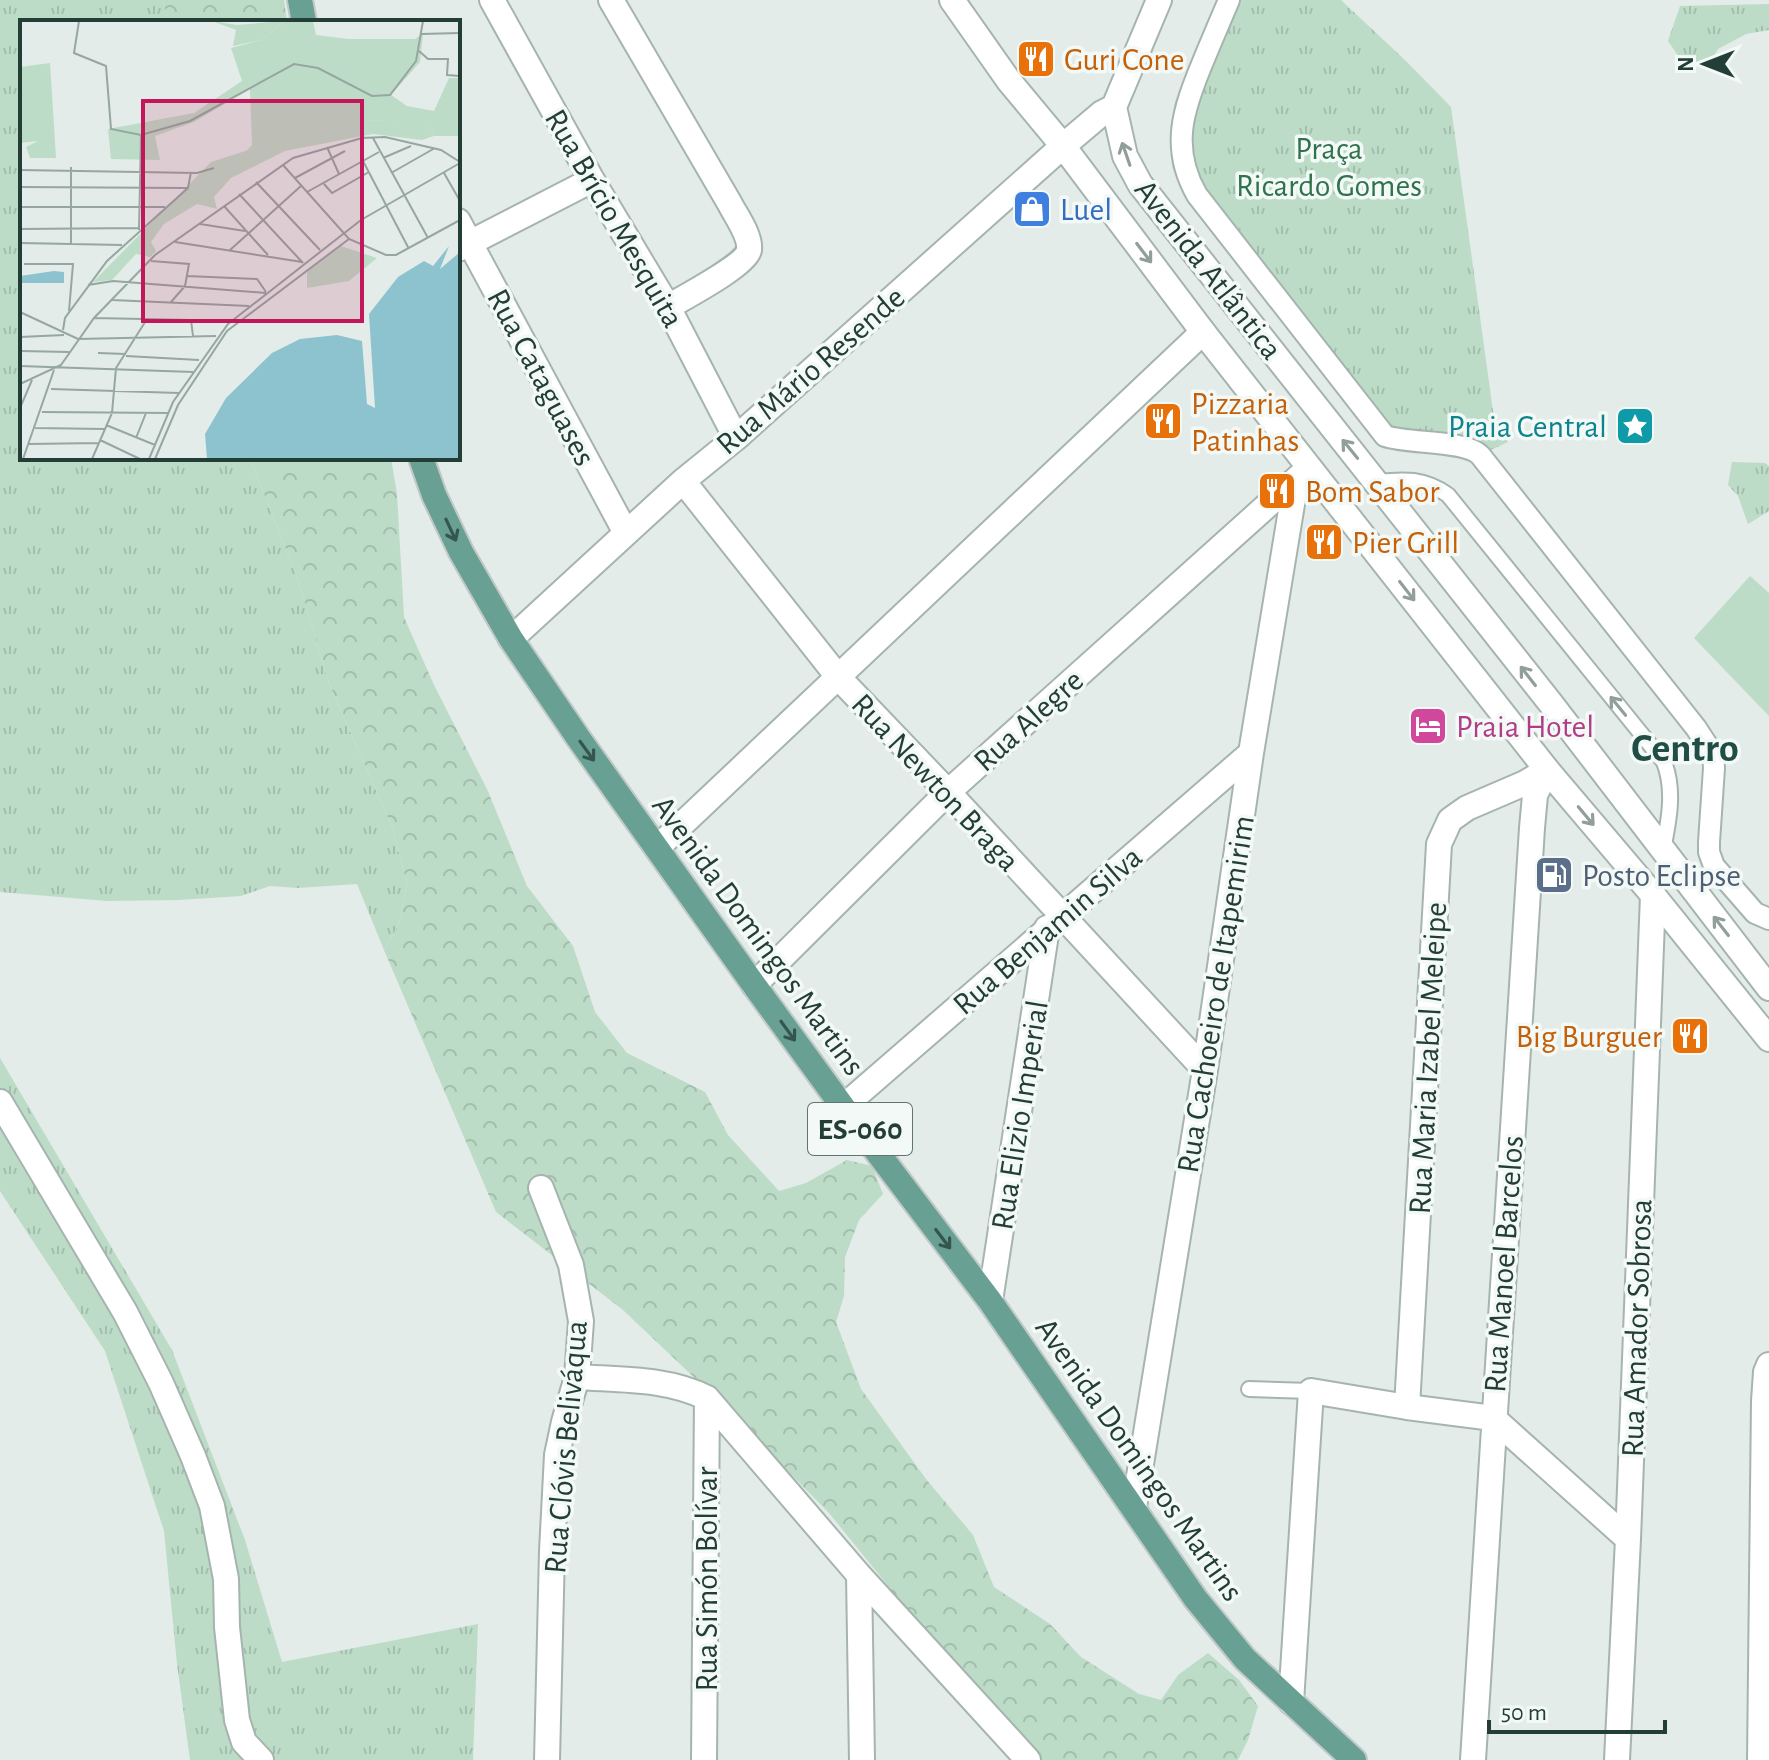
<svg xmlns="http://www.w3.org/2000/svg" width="1769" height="1760" viewBox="0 0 1769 1760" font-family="'Alegreya Sans',sans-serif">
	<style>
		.grass { fill: url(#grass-tufts) }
		.forest { fill: url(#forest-crowns) }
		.pitch { fill: #bddcc7 }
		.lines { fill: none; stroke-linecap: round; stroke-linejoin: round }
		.service-casing { stroke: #a6b4af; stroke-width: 18 }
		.pedestrian-casing { stroke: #a6b4af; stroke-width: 24 }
		.minor-casing { stroke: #a6b4af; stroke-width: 28 }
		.tertiary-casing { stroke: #a6b4af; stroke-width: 28 }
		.primary-casing { stroke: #c1c9c7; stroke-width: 28 }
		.service { stroke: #fff; stroke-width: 14 }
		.pedestrian { stroke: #fff; stroke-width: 20 }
		.minor { stroke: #fff; stroke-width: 24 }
		.tertiary { stroke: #fff; stroke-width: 24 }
		.primary { stroke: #69a094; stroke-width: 24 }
		.oneway { stroke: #919e9b }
		.oneway2 { stroke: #34564e }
		.labels { text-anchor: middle; stroke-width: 7; stroke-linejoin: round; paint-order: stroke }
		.shield { fill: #f3f9f6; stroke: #617570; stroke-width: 2 }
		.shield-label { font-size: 30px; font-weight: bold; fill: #233d37 }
		.food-label { font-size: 32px; fill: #c56008; stroke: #f3f9f6; text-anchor: start }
		.park-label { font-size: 32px; fill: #2f724c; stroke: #f3f9f6 }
		.shop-label { font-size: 32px; fill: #366cbe; stroke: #f3f9f6; text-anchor: start }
		.street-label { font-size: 32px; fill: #233d37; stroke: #f3f9f6 }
		.culture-label { font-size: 32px; fill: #0d838f; stroke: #f3f9f6; text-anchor: end }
		.hotel-label { font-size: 32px; fill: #b23c85; stroke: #f3f9f6; text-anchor: start }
		.service-label { font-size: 32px; fill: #4e5e75; stroke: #f3f9f6; text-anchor: start }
		.district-label { font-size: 40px; font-weight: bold; fill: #204e45; stroke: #f3f9f6 }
		.inset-road { fill: none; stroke: #96a6a1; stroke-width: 2 }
		.view { fill: #c2185b; fill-opacity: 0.15; stroke: #c2185b; stroke-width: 4 }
		.inset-edge { fill: none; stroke: #233d37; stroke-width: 4 }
	</style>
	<defs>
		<pattern id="grass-tufts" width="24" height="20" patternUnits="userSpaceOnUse" patternTransform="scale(2)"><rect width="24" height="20" fill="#bddcc7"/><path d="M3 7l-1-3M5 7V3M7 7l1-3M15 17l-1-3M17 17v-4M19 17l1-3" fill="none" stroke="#a2beac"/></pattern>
		<pattern id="forest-crowns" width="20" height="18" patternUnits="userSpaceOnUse" patternTransform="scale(2)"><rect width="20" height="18" fill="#bddcc7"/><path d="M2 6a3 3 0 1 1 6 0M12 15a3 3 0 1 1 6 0" fill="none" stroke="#a2beac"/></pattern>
	</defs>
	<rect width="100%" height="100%" fill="#e3ece8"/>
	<path class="grass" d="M0 0H163L168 22H22V458H250L298 580 329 683 392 827 407 883 399 924 384 950 357 884 298 888 270 886 241 896 179 900 107 901 0 892Z
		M1217 0H1341L1406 61 1451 107 1493 411 1508 442 1480 455 1380 443 1181 186 1172 167 1170 139 1175 102Z
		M1769 4V30L1746 34 1718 49 1709 65 1683 63 1668 41 1680 6Z
		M1732 462 1765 463 1769 466V511L1748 524 1738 496 1728 485Z
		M0 1058 172 1350 245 1540 282 1662 478 1624 473 1760H190L177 1664 164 1531 105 1351 0 1191Z"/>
	<path class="forest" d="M163 0H284L287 22H168Z
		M250 458H391L397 494 404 617 434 685 487 789 527 886 573 946 595 1012 627 1053 705 1092 728 1135 779 1191 806 1183 847 1160 872 1166 883 1194 859 1220 845 1257 844 1296 836 1322 861 1389 926 1479 973 1535 994 1587 1050 1624 1081 1657 1139 1694 1161 1700 1178 1675 1208 1653 1239 1680 1258 1706 1248 1740 1238 1760H1034L919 1624 829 1513 718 1400 623 1310 496 1212 384 950 399 924 407 883 392 827 329 683 298 580Z"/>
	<path class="pitch" d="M1750 576 1769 593V716L1694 638Z"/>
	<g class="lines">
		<g class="service-casing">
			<path id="service" d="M1376 482C1405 479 1424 478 1448 495L1664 762C1675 790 1669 820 1663 850
				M1249 1389 1311 1391"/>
		</g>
		<g class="pedestrian-casing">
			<path id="pedestrian" d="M1229 0C1220 21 1211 42 1202 64 1183 110 1170 148 1197 195L1385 436C1409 444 1465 440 1480 455L1696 728 1713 754 1714 768 1709 842V852L1714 866 1755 913 1769 919"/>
		</g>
		<g class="minor-casing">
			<path id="minor" d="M492 0 592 180 668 307 736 438
				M611 0 730 204C736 216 751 236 749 250 746 265 683 298 668 307
				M458 221 626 533
				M458 249 592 180
				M683 481 839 678 948 792 1205 1070
				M511 639 683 481 736 438 1063 146
				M658 847 1203 332
				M754 985 948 792 1300 476
				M843 1107 1251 753
				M541 1188 571 1265 581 1321 577 1377 564 1422 557 1455 552 1551 547 1760
				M990 1301 1047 928
				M577 1377C621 1380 667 1378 707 1398L859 1575 1028 1760
				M1407 1407 1439 844 1450 820 1467 808 1525 783 1547 770
				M1134 1507 1205 1070 1251 753 1296 480
				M859 1575 862 1760
				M1291 1702 1311 1391 1407 1407 1493 1418 1628 1539
				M704 1760 707 1398
				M1473 1760 1532 828 1535 795 1547 770
				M1617 1760 1628 1539 1653 895
				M1760 1760 1764 1401 1766 1372 1769 1365"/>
		</g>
		<g class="tertiary-casing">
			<path id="tertiary" d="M952 0 1009 81 1063 146 1203 332 1547 770 1653 895 1769 1039
				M1114 107 1125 156 1140 184 1552 705 1769 988
				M1114 107 1159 0
				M1063 146 1102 113 1114 107
				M0 1102 125 1312 161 1383 193 1456 212 1506 226 1579 227 1627 237 1720 244 1742 261 1760"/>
		</g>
		<g class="primary-casing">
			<path id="primary" d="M300 0 304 22
				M421 458 434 495 461 552 511 639 579 739 754 985 843 1107 990 1301 1195 1598 1245 1659 1354 1760"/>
		</g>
		<use href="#service" class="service"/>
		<use href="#pedestrian" class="pedestrian"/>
		<use href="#minor" class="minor"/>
		<use href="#tertiary" class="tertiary"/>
		<use href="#primary" class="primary"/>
	</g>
	<defs><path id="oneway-shaft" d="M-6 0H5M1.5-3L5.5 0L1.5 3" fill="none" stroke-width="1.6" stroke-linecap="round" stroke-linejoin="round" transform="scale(2)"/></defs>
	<g class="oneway">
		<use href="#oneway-shaft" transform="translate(1126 154) rotate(-109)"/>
		<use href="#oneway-shaft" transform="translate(1144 253) rotate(53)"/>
		<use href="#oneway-shaft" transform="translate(1350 449) rotate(-129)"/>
		<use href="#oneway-shaft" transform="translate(1407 591) rotate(52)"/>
		<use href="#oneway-shaft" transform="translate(1528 676) rotate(-128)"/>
		<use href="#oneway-shaft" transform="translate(1618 706) rotate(-129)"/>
		<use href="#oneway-shaft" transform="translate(1586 816) rotate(50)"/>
		<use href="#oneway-shaft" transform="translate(1721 926) rotate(-128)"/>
	</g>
	<g class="oneway2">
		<use href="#oneway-shaft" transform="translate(451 530) rotate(65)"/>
		<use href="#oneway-shaft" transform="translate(587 751) rotate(54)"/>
		<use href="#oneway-shaft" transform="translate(788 1031) rotate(54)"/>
		<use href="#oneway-shaft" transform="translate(943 1239) rotate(53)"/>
	</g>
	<defs>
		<g id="restaurant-square" transform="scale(2)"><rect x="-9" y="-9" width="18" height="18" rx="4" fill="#e8710a" stroke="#f3f9f6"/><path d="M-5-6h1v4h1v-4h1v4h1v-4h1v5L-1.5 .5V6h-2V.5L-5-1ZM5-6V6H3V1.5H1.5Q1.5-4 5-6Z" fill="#fff"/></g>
		<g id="shop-square" transform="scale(2)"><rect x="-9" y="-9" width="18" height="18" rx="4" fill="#3f7fe0" stroke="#f3f9f6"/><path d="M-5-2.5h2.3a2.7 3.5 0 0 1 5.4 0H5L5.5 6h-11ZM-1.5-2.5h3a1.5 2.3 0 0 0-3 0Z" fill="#fff"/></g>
		<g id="sight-square" transform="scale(2)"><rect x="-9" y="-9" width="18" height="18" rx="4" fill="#0f9aa8" stroke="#f3f9f6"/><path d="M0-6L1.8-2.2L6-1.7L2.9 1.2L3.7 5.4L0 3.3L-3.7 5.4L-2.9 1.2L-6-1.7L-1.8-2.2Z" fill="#fff"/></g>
		<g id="hotel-square" transform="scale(2)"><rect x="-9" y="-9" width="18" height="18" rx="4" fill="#d1479c" stroke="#f3f9f6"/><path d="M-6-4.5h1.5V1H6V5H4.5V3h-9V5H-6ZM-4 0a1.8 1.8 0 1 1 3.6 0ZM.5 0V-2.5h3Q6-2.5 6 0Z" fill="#fff"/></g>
		<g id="fuel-square" transform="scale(2)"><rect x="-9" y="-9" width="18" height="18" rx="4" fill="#5c6f8a" stroke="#f3f9f6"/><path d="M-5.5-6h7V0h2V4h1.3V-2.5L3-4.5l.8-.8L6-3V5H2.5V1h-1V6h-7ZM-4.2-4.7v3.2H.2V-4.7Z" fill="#fff"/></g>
	</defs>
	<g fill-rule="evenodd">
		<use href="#restaurant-square" x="1036" y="59"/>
		<use href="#shop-square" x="1032" y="209"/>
		<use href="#restaurant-square" x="1163" y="421"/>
		<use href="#sight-square" x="1635" y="426"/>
		<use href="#restaurant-square" x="1277" y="491"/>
		<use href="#restaurant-square" x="1324" y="542"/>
		<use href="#hotel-square" x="1428" y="726"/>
		<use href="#fuel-square" x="1554" y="875"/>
		<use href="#restaurant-square" x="1690" y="1036"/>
	</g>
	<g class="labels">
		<rect class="shield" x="808" y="1103" width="104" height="52" rx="6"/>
		<g class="shield-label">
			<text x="860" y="1139">ES-060</text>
		</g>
		<g class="food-label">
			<text x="1064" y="70">Guri Cone</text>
			<text x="1191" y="414">Pizzaria<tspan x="1191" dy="37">Patinhas</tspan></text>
			<text x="1305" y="502">Bom Sabor</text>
			<text x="1352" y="553">Pier Grill</text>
			<text x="1662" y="1047" text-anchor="end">Big Burguer</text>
		</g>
		<g class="park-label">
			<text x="1329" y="159">Praça<tspan x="1329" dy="37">Ricardo Gomes</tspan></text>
		</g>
		<g class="shop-label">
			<text x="1060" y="220">Luel</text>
		</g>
		<g class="street-label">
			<text transform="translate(615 218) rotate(60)" y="11">Rua Brício Mesquita</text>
			<text transform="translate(1209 269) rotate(52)" y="11">Avenida Atlântica</text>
			<text transform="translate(810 370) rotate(-41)" y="11">Rua Mário Resende</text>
			<text transform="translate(542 377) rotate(62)" y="11">Rua Cataguases</text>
			<text transform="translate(1028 720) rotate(-42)" y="11">Rua Alegre</text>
			<text transform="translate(936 782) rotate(47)" y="11">Rua Newton Braga</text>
			<text transform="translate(1047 930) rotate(-41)" y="11">Rua Benjamin Silva</text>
			<text transform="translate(759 935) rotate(54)" y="11">Avenida Domingos Martins</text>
			<text transform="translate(1215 994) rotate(-81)" y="11">Rua Cachoeiro de Itapemirim</text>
			<text transform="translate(1427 1058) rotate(-87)" y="11">Rua Maria Izabel Meleipe</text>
			<text transform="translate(1019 1115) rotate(-81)" y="11">Rua Elizio Imperial</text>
			<text transform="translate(1503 1264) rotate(-86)" y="11">Rua Manoel Barcelos</text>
			<text transform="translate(1636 1328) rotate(-88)" y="11">Rua Amador Sobrosa</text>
			<text transform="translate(565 1447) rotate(-85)" y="11">Rua Clóvis Beliváqua</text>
			<text transform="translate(1140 1459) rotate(55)" y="11">Avenida Domingos Martins</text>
			<text transform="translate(706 1579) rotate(-90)" y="11">Rua Simón Bolívar</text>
		</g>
		<g class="culture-label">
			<text x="1607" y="437">Praia Central</text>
		</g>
		<g class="hotel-label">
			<text x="1456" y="737">Praia Hotel</text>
		</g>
		<g class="service-label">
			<text x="1582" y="886">Posto Eclipse</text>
		</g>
		<g class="district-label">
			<text x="1685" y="761">Centro</text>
		</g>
	</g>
	<g transform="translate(20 20)">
		<rect width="440" height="440" fill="#e3ece8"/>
		<path d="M265 1H293L296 15 328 19H395L403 14 400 42 371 75 387 86 414 91 429 58H440V116H414L410 104 347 100 227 130 232 125 230 69 174 102 135 116 140 140 91 139 88 109 174 93 222 61 211 28 241 20ZM30 43 36 138H10L6 127 18 121 0 123V47ZM321 226 357 238 329 261 287 268V252Z" fill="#bddcc7"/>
		<path d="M192 1 217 5 265 1 241 20 213 26 216 10ZM347 100 410 103 414 116 402 120 353 114 265 131 211 158 194 177 197 189 177 184 144 204 131 222 136 231 130 237 116 234 92 260 73 262 191 142 288 111Z" fill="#bddcc7"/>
		<path d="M429 226 420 249 440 232V439H187L185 414 206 378 252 333 280 319 317 315 342 321 347 384 355 388 349 294 378 257 404 241 413 246ZM34 251 44 252V263H0V256Z" fill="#8dc2cf"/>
		<path class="inset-road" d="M59 1 54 33 86 46 91 109 121 115 170 101 274 44 298 48 352 76 370 75 396 41 403 1M401 14 440 13M399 31 408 39H428L427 55 440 56M353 118 408 218M307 127 319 154M363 138 391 126M343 141 389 229M263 145 329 219 366 235H376L440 200M51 147V225M0 150 177 153 194 148M371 153 415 128M424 153 440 181M275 158 325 131M236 162 300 230M304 164 312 173 349 152M0 167 167 168M287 172 359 132M219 174 283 243M204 186 248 235M0 187H145M180 204 225 211M0 209 119 208M119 210 121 115M155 222 282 242M0 223 102 225M210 230 282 165M131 241 169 244 165 266 151 282M4 244H53L49 291M167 256 237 259 246 272M68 265 93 261 246 273M92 280 229 286M0 292 58 319 196 316M74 298 171 300 173 316M43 310 45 298 87 241 168 168 171 152M0 317 44 315M0 331 49 332M78 333 106 334M106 336 179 340M0 346 173 352M0 364 41 345 74 298 135 235 273 138 342 118 365 117 421 130 440 142M31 369 159 373M0 388 12 360M22 392 149 393M86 405 135 425M15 408 85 409M116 418 126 393M80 420 120 439M9 424 79 423M3 439 34 350M72 439 92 393 96 348 127 299M129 439 153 382 208 304 341 200 440 143M135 439 158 385 207 311 329 219"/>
		<path class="view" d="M123 81H342V301H123Z"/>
		<rect width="440" height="440" class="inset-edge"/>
	</g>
	<g transform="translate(1705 64) rotate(270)" stroke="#f3f9f6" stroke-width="6" paint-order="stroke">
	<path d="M0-6L14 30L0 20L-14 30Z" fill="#233d37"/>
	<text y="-12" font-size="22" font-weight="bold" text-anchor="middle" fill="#233d37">N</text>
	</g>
	<path d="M1489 1720v12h176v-12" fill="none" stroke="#233d37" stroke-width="4"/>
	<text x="1501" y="1720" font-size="24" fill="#233d37" stroke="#f3f9f6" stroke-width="6" paint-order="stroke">50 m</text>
</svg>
